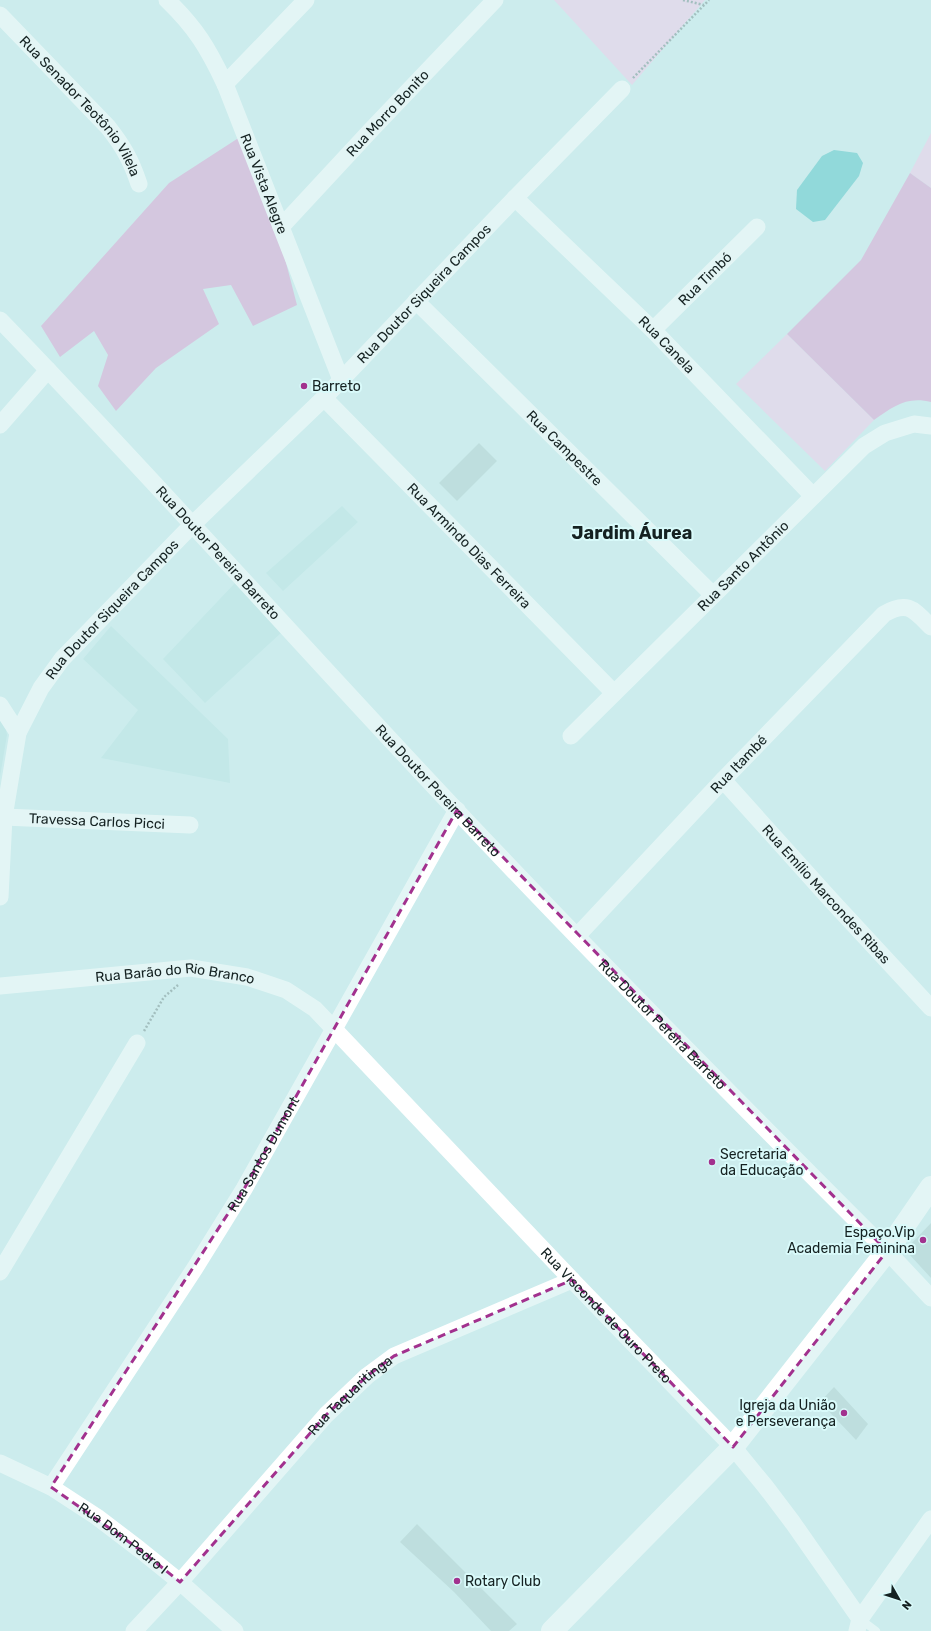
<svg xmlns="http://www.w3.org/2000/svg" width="931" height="1631" viewBox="0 0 931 1631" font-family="Rubik,sans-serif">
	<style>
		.built { fill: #b8e2e3 }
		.green { fill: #f5c7e9 }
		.forest { fill: #de9ace }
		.water { fill: #49c0c3 }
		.building { fill: #adcdcd }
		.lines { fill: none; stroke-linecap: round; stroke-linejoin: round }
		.path { stroke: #718788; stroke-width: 2.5; stroke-dasharray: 2 2; stroke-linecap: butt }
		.lane { stroke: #fff; stroke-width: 8 }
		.street { stroke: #fff; stroke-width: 17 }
		.secondary { stroke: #fff; stroke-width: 22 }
		.marked { fill: none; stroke: #a2318e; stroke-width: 3; stroke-dasharray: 8 5; stroke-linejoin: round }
		.poi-dot { fill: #a2318e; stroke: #d9fafa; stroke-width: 1.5 }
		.labels { text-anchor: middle; stroke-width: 4; stroke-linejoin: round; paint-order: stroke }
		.street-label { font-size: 14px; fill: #152222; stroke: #d9fafa }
		.poi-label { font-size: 14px; fill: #152222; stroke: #d9fafa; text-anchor: start }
		.district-label { font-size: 18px; font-weight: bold; fill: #152222; stroke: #d9fafa }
	</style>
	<rect width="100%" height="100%" fill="#cceced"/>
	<path class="built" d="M342 506 358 522 283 591 266 573Z
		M235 583 281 633 205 703 163 659Z
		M111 626 228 739 230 783 101 758 138 710 83 659Z
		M0 720 6 729 7 735 0 777Z"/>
	<path class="green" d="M554 0H705L632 85Z
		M931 133V188L910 173Z
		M787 334 874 420 825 471 736 384Z"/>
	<path class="forest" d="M240 137 276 224 297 305 253 326 231 285 203 289 219 324 156 368 116 411 98 386 108 355 94 331 60 357 41 326 169 183Z
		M910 173 931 188V402C906 396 893 407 874 420L787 334 861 260Z"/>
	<path class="water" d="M834 150 857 153 863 163 859 176 825 220 813 222 796 209 797 190 822 156Z"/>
	<path class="building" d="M479 443 497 461 457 501 439 483Z
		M931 1223V1278L908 1253V1247Z
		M834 1387 868 1424 856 1440 820 1402Z
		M417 1524 517 1624 509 1631H491L454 1592 400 1542Z"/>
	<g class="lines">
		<path class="path" d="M683 0 704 5
			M633 78 709 0
			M144 1031 164 997 178 985"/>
		<path class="lane" d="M860 1619 876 1631"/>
		<g class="street">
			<path id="s1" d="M167 0C196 28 208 48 225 84L341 380"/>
			<path id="s2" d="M0 15 108 127C123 146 131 160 139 184"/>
			<path d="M225 84 306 0"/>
			<path id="s3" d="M515 198 653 330 813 496"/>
			<path id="s4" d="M281 227 371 130 495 0"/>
			<path id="s5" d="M416 301 713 595"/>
			<path id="s6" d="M0 320C156 481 304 649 458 812 598 961 742 1106 887 1251L931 1298"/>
			<path id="s7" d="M653 330 757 227"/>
			<path id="s8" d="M324 398 614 693"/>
			<path d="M0 425 48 370"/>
			<path d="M0 705 18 733"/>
			<path id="s9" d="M571 736 864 446 885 433 914 424 931 426"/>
			<path id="s10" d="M723 780 831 900 931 1008"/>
			<path id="s11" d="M4 817 190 825"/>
			<path id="s12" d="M0 897 4 817 18 733 41 688 62 659 193 524 324 398 515 198 622 89"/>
			<path id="s13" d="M577 936 723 780 884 614C908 600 914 610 931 627"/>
			<path id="s14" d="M0 986 191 968 247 977 286 990 315 1009 572 1280 733 1447 765 1486 793 1523 860 1619"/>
			<path d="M0 1272 137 1043"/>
			<path id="s15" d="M0 1463 51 1487 97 1517 139 1549 180 1582 235 1631"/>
			<path id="s16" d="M51 1487 195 1268 244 1189 457 810"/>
			<path id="s17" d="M134 1631 180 1582 326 1415 367 1376 394 1356 572 1280"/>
			<path d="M857 1631 860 1619 931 1519"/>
		</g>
		<path class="secondary" d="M552 1631 733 1447 887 1251 931 1187"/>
	</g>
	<path d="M0 0H931V1631H0ZM457 810 887 1251 733 1447 572 1280 394 1356 367 1376 326 1415 180 1582 139 1549 51 1487 244 1189Z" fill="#cceced" fill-opacity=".55" fill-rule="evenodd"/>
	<path class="marked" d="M457 810 887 1251 733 1447 572 1280 394 1356 367 1376 326 1415 180 1582 139 1549 51 1487 244 1189Z"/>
	<g class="poi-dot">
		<circle cx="304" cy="386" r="4"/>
		<circle cx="712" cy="1162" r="4"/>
		<circle cx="923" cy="1240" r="4"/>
		<circle cx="844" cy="1413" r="4"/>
		<circle cx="457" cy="1581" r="4"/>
	</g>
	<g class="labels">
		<g class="street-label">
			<text dy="5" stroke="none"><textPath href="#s2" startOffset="122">Rua Senador Teotônio Vilela</textPath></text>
			<text dy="5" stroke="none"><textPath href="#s4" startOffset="156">Rua Morro Bonito</textPath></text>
			<text dy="5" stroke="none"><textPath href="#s1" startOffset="210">Rua Vista Alegre</textPath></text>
			<text dy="5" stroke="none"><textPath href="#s7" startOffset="73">Rua Timbó</textPath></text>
			<text dy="5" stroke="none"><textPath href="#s12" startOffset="766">Rua Doutor Siqueira Campos</textPath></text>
			<text dy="5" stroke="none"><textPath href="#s3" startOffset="211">Rua Canela</textPath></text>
			<text dy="5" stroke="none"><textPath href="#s5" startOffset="209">Rua Campestre</textPath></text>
			<text dy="5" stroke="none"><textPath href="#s8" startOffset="207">Rua Armindo Dias Ferreira</textPath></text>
			<text dy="5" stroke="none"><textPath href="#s6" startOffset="319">Rua Doutor Pereira Barreto</textPath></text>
			<text dy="5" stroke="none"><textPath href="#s9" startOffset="242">Rua Santo Antônio</textPath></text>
			<text dy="5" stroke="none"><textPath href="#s12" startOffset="322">Rua Doutor Siqueira Campos</textPath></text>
			<text dy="5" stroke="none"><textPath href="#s13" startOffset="236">Rua Itambé</textPath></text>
			<text dy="5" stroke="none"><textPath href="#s6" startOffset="643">Rua Doutor Pereira Barreto</textPath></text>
			<text dy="5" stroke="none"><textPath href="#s11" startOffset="93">Travessa Carlos Picci</textPath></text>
			<text dy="5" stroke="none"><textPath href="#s10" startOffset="154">Rua Emílio Marcondes Ribas</textPath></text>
			<text dy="5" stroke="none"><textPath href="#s14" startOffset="176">Rua Barão do Rio Branco</textPath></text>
			<text dy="5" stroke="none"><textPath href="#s6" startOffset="967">Rua Doutor Pereira Barreto</textPath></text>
			<text dy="5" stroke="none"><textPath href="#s16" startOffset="395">Rua Santos Dumont</textPath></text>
			<text dy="5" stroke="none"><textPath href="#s14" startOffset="747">Rua Visconde de Ouro Preto</textPath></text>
			<text dy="5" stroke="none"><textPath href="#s17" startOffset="320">Rua Taquaritinga</textPath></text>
			<text dy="5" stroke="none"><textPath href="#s15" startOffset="145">Rua Dom Pedro I</textPath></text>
		</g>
		<g class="poi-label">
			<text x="312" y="391">Barreto</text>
			<text x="720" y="1159">Secretaria<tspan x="720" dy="16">da Educação</tspan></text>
			<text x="915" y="1237" text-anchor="end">Espaço.Vip<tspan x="915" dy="16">Academia Feminina</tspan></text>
			<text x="836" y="1410" text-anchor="end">Igreja da União<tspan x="836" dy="16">e Perseverança</tspan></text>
			<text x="465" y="1586">Rotary Club</text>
		</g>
		<g class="district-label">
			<text x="632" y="539">Jardim Áurea</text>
		</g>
	</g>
	<g transform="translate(899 1599) rotate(129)" stroke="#d9fafa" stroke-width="3" paint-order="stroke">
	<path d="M0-3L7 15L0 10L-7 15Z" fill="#152222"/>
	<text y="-6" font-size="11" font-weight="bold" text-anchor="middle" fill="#152222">N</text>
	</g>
</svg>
